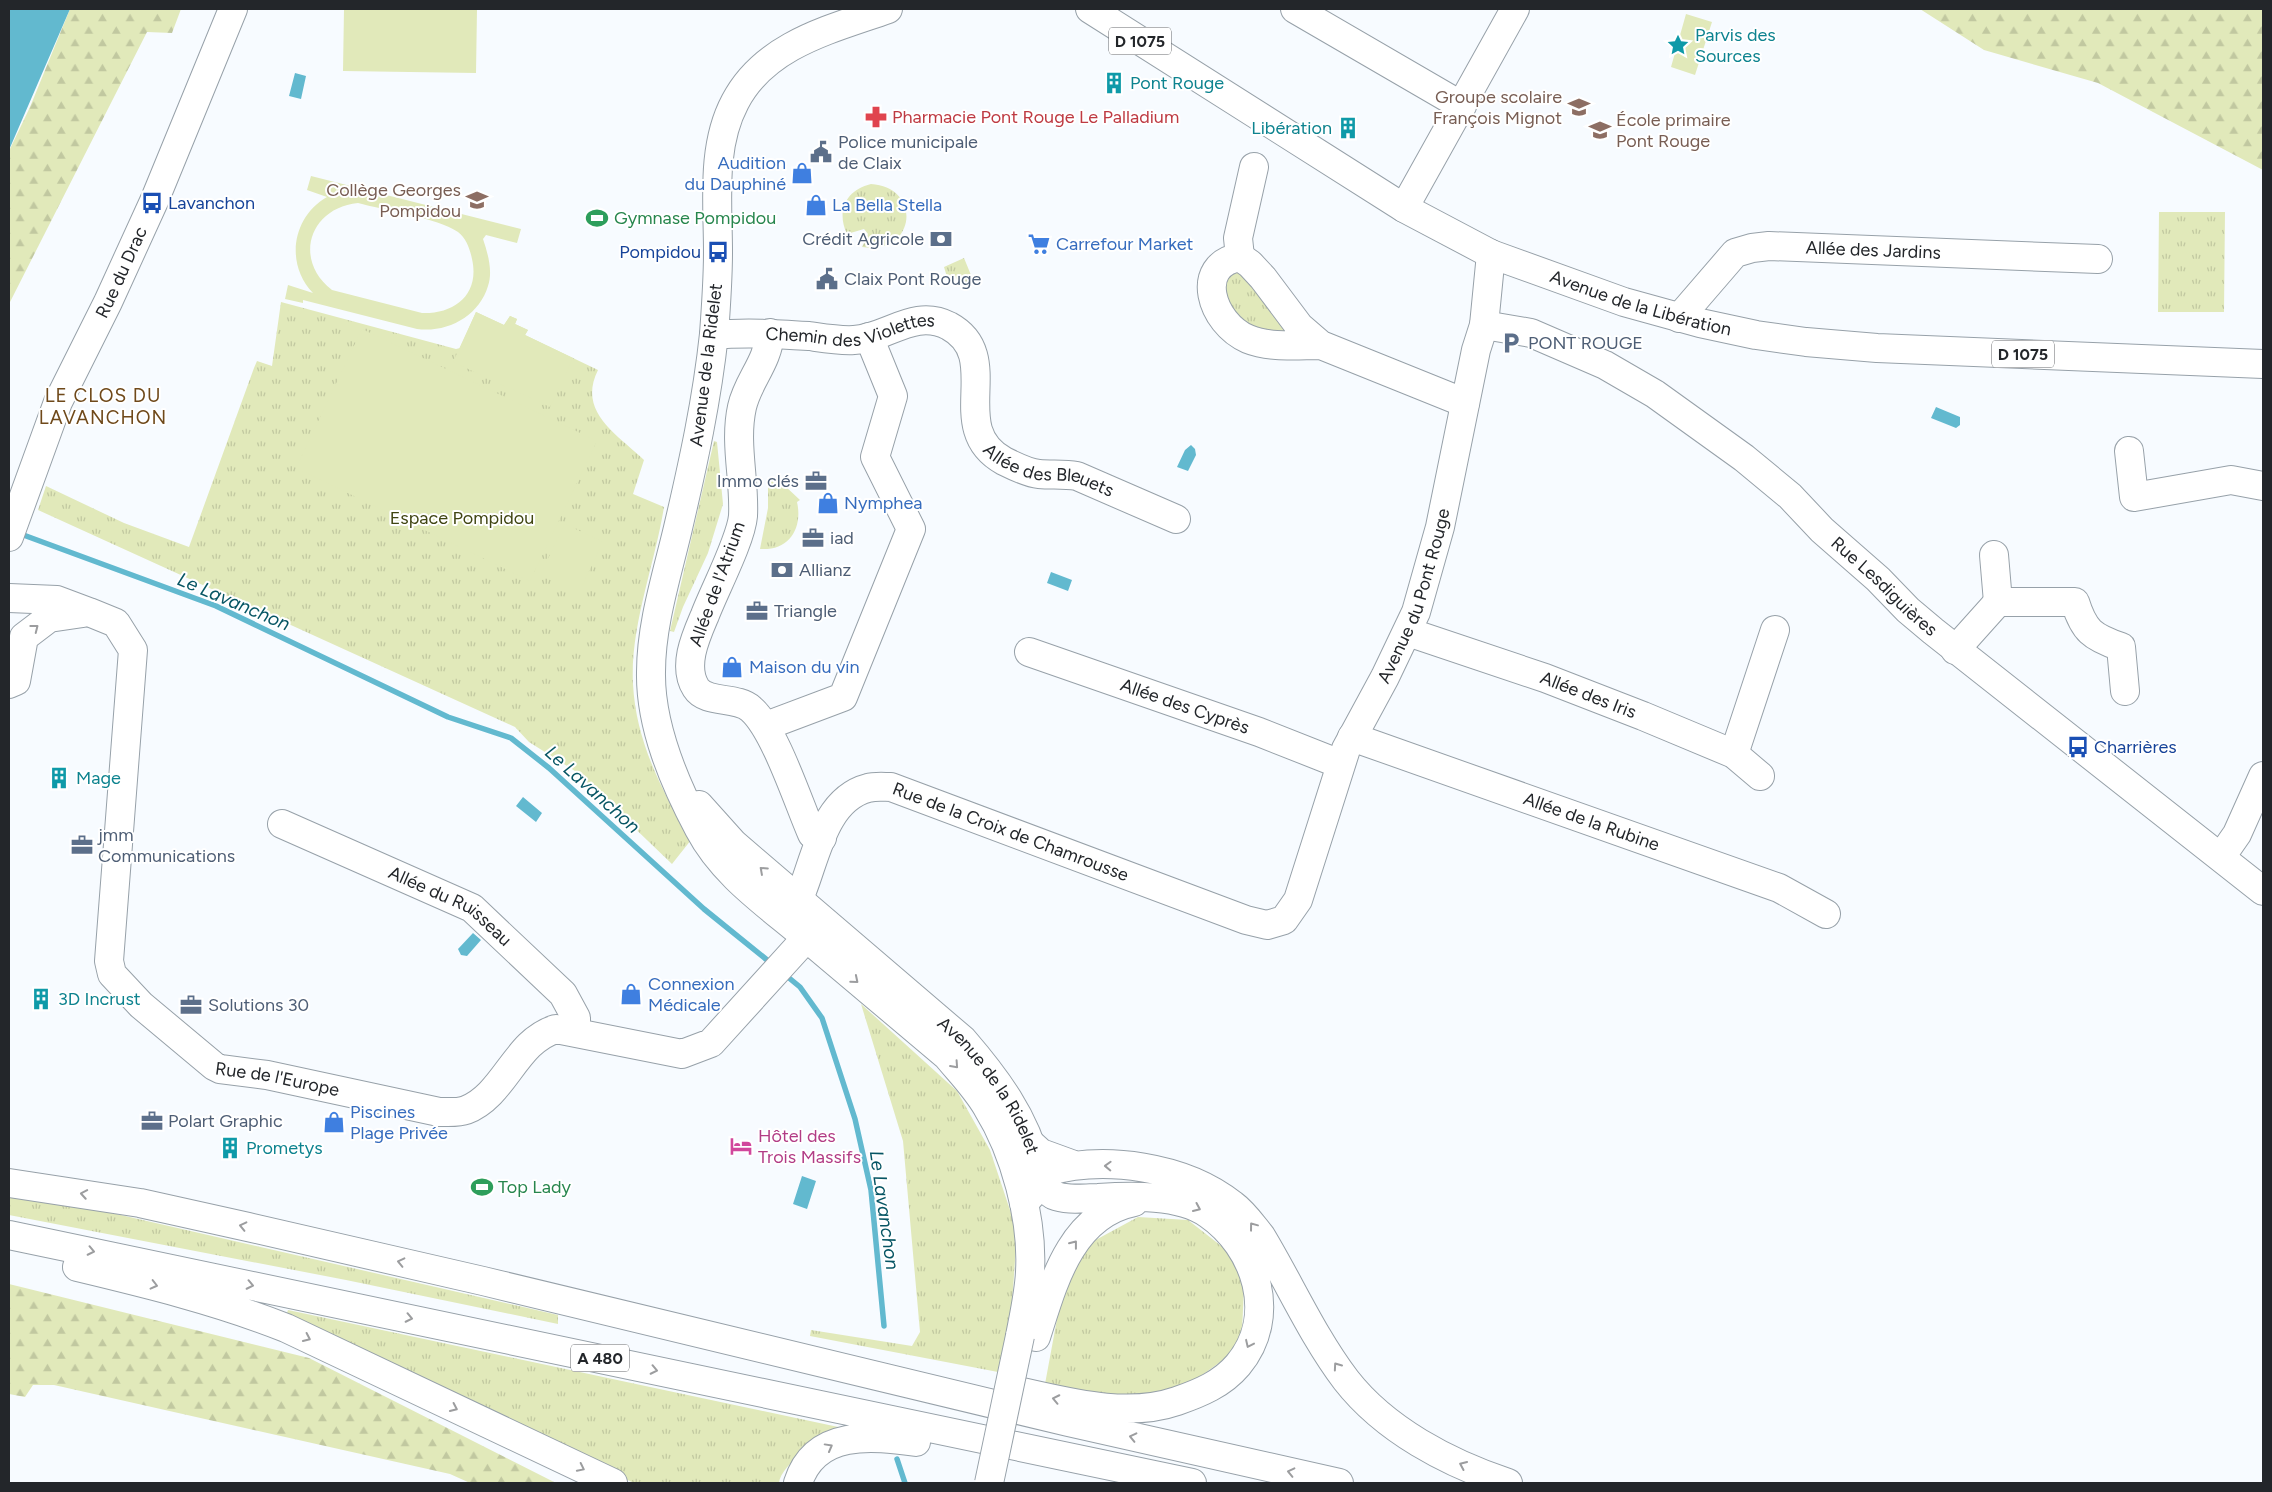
<svg xmlns="http://www.w3.org/2000/svg" width="2272" height="1492" viewBox="0 0 2272 1492" font-family="Figtree,sans-serif">
	<style>
		.grass { fill: url(#grass-tufts) }
		.forest { fill: url(#forest-firs) }
		.garden { fill: #e1e9ba; fill-rule: evenodd }
		.water { fill: #62b9cf }
		.lines { fill: none; stroke-linecap: round; stroke-linejoin: round }
		.stream { stroke: #62b9cf; stroke-width: 5.5 }
		.minor-casing { stroke: #97a1a9; stroke-width: 30 }
		.major-casing { stroke: #97a1a9; stroke-width: 30 }
		.highway-casing { stroke: #97a1a9; stroke-width: 30 }
		.minor { stroke: #fff; stroke-width: 28 }
		.major { stroke: #fff; stroke-width: 28 }
		.highway { stroke: #fff; stroke-width: 28 }
		.major-bridge-casing { stroke: #97a1a9; stroke-width: 30; stroke-linecap: butt }
		.major-bridge { stroke: #fff; stroke-width: 28 }
		.oneway { stroke: #9c9d9f }
		.labels { text-anchor: middle; stroke-width: 4; stroke-linejoin: round; paint-order: stroke }
		.shield { fill: #fff; stroke: #65676a; stroke-width: 1 }
		.shield-label { font-size: 16px; font-weight: bold; fill: #23262a }
		.culture-label { font-size: 18px; fill: #0d838f; stroke: #fff; text-anchor: start }
		.education-label { font-size: 18px; fill: #785e54; stroke: #fff; text-anchor: end }
		.health-label { font-size: 18px; fill: #be3a42; stroke: #fff; text-anchor: start }
		.service-label { font-size: 18px; fill: #4e5e75; stroke: #fff; text-anchor: start }
		.shop-label { font-size: 18px; fill: #366cbe; stroke: #fff; text-anchor: start }
		.transit-label { font-size: 18px; fill: #164399; stroke: #fff; text-anchor: start }
		.leisure-label { font-size: 18px; fill: #27864d; stroke: #fff; text-anchor: start }
		.street-label { font-size: 18px; fill: #23262a; stroke: #fff }
		.park-label { font-size: 18px; fill: #404512; stroke: #fff }
		.hotel-label { font-size: 18px; fill: #b23c85; stroke: #fff; text-anchor: start }
		.neighbourhood-label { font-size: 19px; letter-spacing: 1px; fill: #6f491a; stroke: #fff }
		.water-label { font-size: 19px; font-style: italic; fill: #065564; stroke: #fff }
	</style>
	<defs>
		<pattern id="grass-tufts" width="24" height="20" patternUnits="userSpaceOnUse" patternTransform="scale(1.25)"><rect width="24" height="20" fill="#e1e9ba"/><path d="M3 7l-1-3M5 7V3M7 7l1-3M15 17l-1-3M17 17v-4M19 17l1-3" fill="none" stroke="#c1c8a0"/></pattern>
		<pattern id="forest-firs" width="22" height="20" patternUnits="userSpaceOnUse" patternTransform="scale(1.25)"><rect width="22" height="20" fill="#e1e9ba"/><path d="M5 1l3.5 6h-7zM16 11l3.5 6h-7z" fill="#c1c8a0"/></pattern>
	</defs>
	<rect width="100%" height="100%" fill="#f7fbff"/>
	<path class="grass" d="M871 184C923 187 916 256 862 247L868 234 864 229 847 234C836 211 846 190 871 184Z
		M2159 212H2225L2224 312H2158Z
		M964 258 973 280 960 286 954 274 947 277 944 267Z
		M1243 269 1270 302 1288 336 1232 323 1219 284 1224 273Z
		M281 302 456 349 460 348 476 312 504 325 510 316 517 319 515 324 528 330 525 335 598 370C577 412 617 434 644 460L633 494 664 507C655 564 630 626 633 684 636 742 662 791 691 840L672 864 575 771 529 742 515 727 38 510 46 486 124 523 189 547 254 368 257 361 272 366Z
		M714 441 717 442 723 504 708 553 683 607 674 632 670 631Z
		M768 480 784 485 800 500 797 502C803 528 789 551 760 549L768 508Z
		M861 1004 957 1091 990 1150 1017 1231 1011 1319 998 1372 810 1336 811 1330 912 1346 920 1332 903 1141Z
		M9 1194 51 1199 558 1315V1324L346 1280 9 1215Z
		M1138 1217 1188 1220 1229 1252 1244 1288 1242 1331 1230 1355 1191 1383 1136 1397 1089 1396 1045 1384 1062 1292 1079 1249Z
		M288 1310 843 1428C825 1436 781 1463 779 1483H634L285 1319Z"/>
	<path class="forest" d="M70 9H181L172 33 147 32 9 304V151L30 107Z
		M1920 9H2263V170L2098 83 1984 50Z
		M9 1284 309 1358 556 1483H470L450 1474 54 1385H33L25 1397 9 1394Z"/>
	<path class="garden" d="M344 9H477L476 73 343 71Z
		M1686 14 1712 22 1695 75 1671 67Z
		M311 176 521 229 517 243 486 235 483 239C488 254 493 271 488 286 479 316 448 333 417 329L303 300V303L285 299 288 285 313 293C285 264 292 217 327 197L307 190ZM358 203C383 210 438 218 458 232 466 238 470 249 472 259 480 294 455 314 422 313L332 290C293 260 309 208 358 203Z
		M476 312 504 325 510 316 517 319 515 324 528 330 525 335 573 358 550 407 453 362Z
		M362 329 597 441 530 581 296 468Z
		M565 524 603 542 579 592 541 573Z"/>
	<path class="water" d="M9 9H70L9 150Z
		M295 73 306 76 301 99 289 96Z
		M1936 407 1960 417V425L1956 428 1931 418Z
		M1191 445 1195 449 1196 455 1188 471 1177 467 1185 450Z
		M1051 572 1072 580 1068 591 1047 583Z
		M523 797 542 813 536 822 516 806Z
		M473 933 481 940 467 956 461 955 458 949Z
		M802 1176 816 1181 807 1209 793 1204Z"/>
	<g class="lines">
		<path class="stream" d="M18 533 216 606 448 717 511 738 549 768 704 909 772 964
			M783 973 800 987 822 1018 855 1119 871 1190 884 1326
			M897 1459 905 1483"/>
		<g class="minor-casing">
			<g id="minor">
				<path d="M1295 9 1462 106"/>
				<path d="M1404 208 1515 9"/>
				<path d="M1240 257 1238 238 1254 167"/>
				<path id="s1" d="M1679 318 1735 253 1752 248 1769 246 2098 259"/>
				<path id="s2" d="M1484 325 1531 333 1605 365 1655 394 1744 458 1790 496 1822 530 1878 579 1908 610 1933 631 2263 891"/>
				<path d="M770 333C768 363 748 380 742 407 734 443 745 480 743 516 741 540 714 591 705 615 696 636 682 666 696 688 706 704 737 696 751 709 775 730 798 802 812 834L822 838"/>
				<path id="s3" d="M714 335C745 332 777 334 809 336 823 338 840 341 854 340 888 338 914 308 949 326 1006 357 944 428 1004 461 1014 466 1028 473 1039 474 1052 475 1064 474 1077 476L1176 519"/>
				<path d="M1321 345C1297 345 1270 348 1248 339 1211 323 1193 265 1240 257L1250 264 1263 278 1299 326 1321 345 1465 403"/>
				<path d="M2129 451 2134 497 2231 480 2263 486"/>
				<path id="s4" d="M9 537 58 402 108 302 155 199 233 9"/>
				<path d="M1994 555 1998 602"/>
				<path id="s5" d="M9 598 57 600 89 612 116 623 133 650 109 961 112 974 141 1005 214 1066 220 1069 267 1075 439 1112C448 1112 458 1113 466 1110 505 1095 515 1041 556 1029L682 1054 711 1043 799 946 804 936 800 902 802 891C816 856 825 799 868 788 875 786 884 787 891 787L1246 920 1267 925 1284 920 1298 900 1346 749 1385 677 1416 612 1440 527 1476 350 1484 325 1491 254"/>
				<path id="s6" d="M1408 632 1545 678 1643 716 1734 754 1760 776"/>
				<path d="M1955 650 1998 602H2075C2084 631 2092 637 2121 647L2125 691"/>
				<path id="s7" d="M1029 652 1259 732 1340 764"/>
				<path d="M9 684 16 681 24 637 49 618 83 613"/>
				<path d="M766 726 843 697 911 529 875 457 893 396 869 337"/>
				<path id="s8" d="M1352 737 1779 888 1826 914"/>
				<path d="M1734 754 1775 630"/>
				<path id="s9" d="M282 824 472 908 563 994 576 1018V1032"/>
				<path d="M2221 857 2237 834 2263 776"/>
			</g>
		</g>
		<g class="major-casing">
			<g id="major">
				<path d="M888 9C832 29 765 44 735 102 711 147 718 202 718 252 718 279 716 307 714 334 707 400 693 464 678 528 667 575 651 624 651 672 650 726 674 782 699 829 722 873 764 902 801 933 849 974 899 1015 947 1056 961 1073 976 1088 987 1107 1015 1152 1033 1219 1030 1272 1029 1293 1024 1315 1020 1336"/>
				<path id="s10" d="M1090 9 1404 208 1491 254 1624 302 1700 323 1756 335 1806 342 1877 348 2263 364"/>
				<path id="s11" d="M699 805 734 844 963 1040C995 1077 1026 1118 1037 1167"/>
			</g>
		</g>
		<g class="highway-casing">
			<path id="highway" d="M998 1125C1006 1140 1019 1169 1032 1180 1035 1182 1039 1183 1042 1185 1046 1188 1048 1192 1053 1195 1068 1201 1083 1198 1098 1198 1130 1196 1181 1194 1208 1214 1256 1247 1279 1316 1238 1365 1222 1384 1200 1393 1177 1401 1125 1419 1065 1401 1013 1390
				M1030 1143 1041 1153 1074 1165
				M9 1183 140 1203 248 1227 483 1281 1068 1422 1339 1483
				M1024 1203 1041 1184 1046 1172C1104 1155 1184 1166 1233 1205 1244 1213 1252 1225 1261 1236 1290 1284 1312 1335 1346 1380 1385 1430 1448 1463 1508 1483
				M9 1235 1192 1483
				M77 1267C148 1284 218 1301 286 1328L613 1483
				M1036 1337C1053 1284 1070 1215 1134 1202
				M798 1483C815 1429 873 1436 916 1442"/>
		</g>
		<use href="#minor" class="minor"/>
		<use href="#major" class="major"/>
		<use href="#highway" class="highway"/>
		<g class="major-bridge-casing">
			<path id="major-bridge" d="M989 1483 1020 1336"/>
		</g>
		<use href="#major-bridge" class="major-bridge"/>
	</g>
	<defs><path id="oneway-chevron" d="M-2-3.5L2.5 0L-2 3.5" fill="none" stroke-width="1.6" stroke-linecap="round" stroke-linejoin="round" transform="scale(1.25)"/></defs>
	<g class="oneway">
		<use href="#oneway-chevron" transform="translate(35 628) rotate(-38)"/>
		<use href="#oneway-chevron" transform="translate(763 870) rotate(-138)"/>
		<use href="#oneway-chevron" transform="translate(855 980) rotate(40)"/>
		<use href="#oneway-chevron" transform="translate(955 1065) rotate(48)"/>
		<use href="#oneway-chevron" transform="translate(1108 1166) rotate(-178)"/>
		<use href="#oneway-chevron" transform="translate(84 1194) rotate(-170)"/>
		<use href="#oneway-chevron" transform="translate(1197 1208) rotate(24)"/>
		<use href="#oneway-chevron" transform="translate(243 1226) rotate(-167)"/>
		<use href="#oneway-chevron" transform="translate(1253 1226) rotate(-127)"/>
		<use href="#oneway-chevron" transform="translate(1074 1244) rotate(-52)"/>
		<use href="#oneway-chevron" transform="translate(91 1251) rotate(12)"/>
		<use href="#oneway-chevron" transform="translate(401 1262) rotate(-167)"/>
		<use href="#oneway-chevron" transform="translate(154 1285) rotate(14)"/>
		<use href="#oneway-chevron" transform="translate(250 1285) rotate(12)"/>
		<use href="#oneway-chevron" transform="translate(409 1318) rotate(12)"/>
		<use href="#oneway-chevron" transform="translate(307 1338) rotate(25)"/>
		<use href="#oneway-chevron" transform="translate(1249 1344) rotate(115)"/>
		<use href="#oneway-chevron" transform="translate(1337 1366) rotate(-125)"/>
		<use href="#oneway-chevron" transform="translate(654 1370) rotate(12)"/>
		<use href="#oneway-chevron" transform="translate(1056 1399) rotate(-168)"/>
		<use href="#oneway-chevron" transform="translate(454 1408) rotate(25)"/>
		<use href="#oneway-chevron" transform="translate(1133 1437) rotate(-167)"/>
		<use href="#oneway-chevron" transform="translate(829 1447) rotate(-29)"/>
		<use href="#oneway-chevron" transform="translate(1463 1465) rotate(-156)"/>
		<use href="#oneway-chevron" transform="translate(581 1468) rotate(26)"/>
		<use href="#oneway-chevron" transform="translate(1291 1472) rotate(-167)"/>
	</g>
	<defs>
		<g id="sight-bare" transform="scale(1.725)"><path d="M0-6L1.8-2.2L6-1.7L2.9 1.2L3.7 5.4L0 3.3L-3.7 5.4L-2.9 1.2L-6-1.7L-1.8-2.2Z" fill="#0f9aa8" stroke="#fff" stroke-width="2.5" paint-order="stroke"/></g>
		<g id="building-bare" transform="scale(1.725)"><path d="M-4-6H4V6H1V3H-1V6H-4ZM-2.5-4.3h1.7v1.8h-1.7ZM.8-4.3h1.7v1.8H.8ZM-2.5-1h1.7V.8h-1.7ZM.8-1h1.7V.8H.8Z" fill="#0f9aa8" stroke="#fff" stroke-width="2.5" paint-order="stroke"/></g>
		<g id="school-bare" transform="scale(1.725)"><path d="M0-5L7-2L0 1L-7-2ZM-4 1L0 2.5L4 1V4Q0 6-4 4Z" fill="#8d6e63" stroke="#fff" stroke-width="2.5" paint-order="stroke"/></g>
		<g id="pharmacy-bare" transform="scale(1.725)"><path d="M-2-6h4v4h4v4h-4v4h-4v-4h-4v-4h4Z" fill="#e0444e" stroke="#fff" stroke-width="2.5" paint-order="stroke"/></g>
		<g id="civic-bare" transform="scale(1.725)"><path d="M-.6-6.5H3V-4.5H.6V-3L4-1V1h2V6H-6V1h2V-1L-.6-3ZM-1.2 2.5V6h2.4V2.5Z" fill="#5c6f8a" stroke="#fff" stroke-width="2.5" paint-order="stroke"/></g>
		<g id="shop-bare" transform="scale(1.725)"><path d="M-5-2.5h2.3a2.7 3.5 0 0 1 5.4 0H5L5.5 6h-11ZM-1.5-2.5h3a1.5 2.3 0 0 0-3 0Z" fill="#3f7fe0" stroke="#fff" stroke-width="2.5" paint-order="stroke"/></g>
		<g id="bus-bare" transform="scale(1.725)"><path d="M-5-6H5V4H4V6H2V4H-2V6H-4V4H-5ZM-3.5-4V0h7V-4ZM-3.5 1.2v1.5H-2V1.2ZM2 1.2v1.5H3.5V1.2Z" fill="#1a4fb4" stroke="#fff" stroke-width="2.5" paint-order="stroke"/></g>
		<g id="stadium-bare" transform="scale(1.725)"><path d="M0-5a6.5 5 0 1 0 0 10a6.5 5 0 1 0 0-10ZM-3.5-1.8h7v3.6h-7Z" fill="#2e9e5b" stroke="#fff" stroke-width="2.5" paint-order="stroke"/></g>
		<g id="bank-bare" transform="scale(1.725)"><path d="M-6-4H6V4H-6ZM0-2.3a2.3 2.3 0 1 0 0 4.6a2.3 2.3 0 1 0 0-4.6Z" fill="#5c6f8a" stroke="#fff" stroke-width="2.5" paint-order="stroke"/></g>
		<g id="supermarket-bare" transform="scale(1.725)"><path d="M-6-5.5h2.5l.6 2H6L4.5 2H-2.5L-4.4-4H-6ZM-1.5 3.2a1.3 1.3 0 1 0 .1 0ZM3 3.2a1.3 1.3 0 1 0 .1 0Z" fill="#3f7fe0" stroke="#fff" stroke-width="2.5" paint-order="stroke"/></g>
		<g id="parking-bare" transform="scale(1.725)"><path d="M-3.5-5.5H1a3.5 3.5 0 0 1 0 7H-1V5.5H-3.5ZM-1-3.4V-.6H.8a1.4 1.4 0 0 0 0-2.8Z" fill="#5c6f8a" stroke="#fff" stroke-width="2.5" paint-order="stroke"/></g>
		<g id="office-bare" transform="scale(1.725)"><path d="M-6-3h4V-5.5h4V-3h4V5H-6ZM-1-4.5V-3h2v-1.5ZM-6 0V1H6V0Z" fill="#5c6f8a" stroke="#fff" stroke-width="2.5" paint-order="stroke"/></g>
		<g id="hotel-bare" transform="scale(1.725)"><path d="M-6-4.5h1.5V1H6V5H4.5V3h-9V5H-6ZM-4 0a1.8 1.8 0 1 1 3.6 0ZM.5 0V-2.5h3Q6-2.5 6 0Z" fill="#d1479c" stroke="#fff" stroke-width="2.5" paint-order="stroke"/></g>
	</defs>
	<g fill-rule="evenodd">
		<use href="#sight-bare" x="1678" y="45"/>
		<use href="#building-bare" x="1114" y="83"/>
		<use href="#school-bare" x="1579" y="107"/>
		<use href="#pharmacy-bare" x="876" y="117"/>
		<use href="#building-bare" x="1348" y="128"/>
		<use href="#school-bare" x="1600" y="130"/>
		<use href="#civic-bare" x="821" y="152"/>
		<use href="#shop-bare" x="802" y="173"/>
		<use href="#school-bare" x="477" y="200"/>
		<use href="#bus-bare" x="152" y="203"/>
		<use href="#shop-bare" x="816" y="205"/>
		<use href="#stadium-bare" x="597" y="218"/>
		<use href="#bank-bare" x="941" y="239"/>
		<use href="#supermarket-bare" x="1039" y="244"/>
		<use href="#bus-bare" x="718" y="252"/>
		<use href="#civic-bare" x="827" y="279"/>
		<use href="#parking-bare" x="1511" y="343"/>
		<use href="#office-bare" x="816" y="481"/>
		<use href="#shop-bare" x="828" y="503"/>
		<use href="#office-bare" x="813" y="538"/>
		<use href="#bank-bare" x="782" y="570"/>
		<use href="#office-bare" x="757" y="611"/>
		<use href="#shop-bare" x="732" y="667"/>
		<use href="#bus-bare" x="2078" y="747"/>
		<use href="#building-bare" x="59" y="778"/>
		<use href="#office-bare" x="82" y="845"/>
		<use href="#shop-bare" x="631" y="994"/>
		<use href="#building-bare" x="41" y="999"/>
		<use href="#office-bare" x="191" y="1005"/>
		<use href="#office-bare" x="152" y="1121"/>
		<use href="#shop-bare" x="334" y="1122"/>
		<use href="#hotel-bare" x="741" y="1146"/>
		<use href="#building-bare" x="230" y="1148"/>
		<use href="#stadium-bare" x="482" y="1187"/>
	</g>
	<g class="labels">
		<g class="shield">
			<rect x="1109" y="27.5" width="62" height="27" rx="4"/>
			<rect x="1992" y="340.5" width="62" height="27" rx="4"/>
			<rect x="571" y="1344.5" width="58" height="27" rx="4"/>
		</g>
		<g class="shield-label">
			<text x="1140" y="47">D 1075</text>
			<text x="2023" y="360">D 1075</text>
			<text x="600" y="1364">A 480</text>
		</g>
		<g class="culture-label">
			<text x="1695" y="41">Parvis des<tspan x="1695" dy="21">Sources</tspan></text>
			<text x="1130" y="89">Pont Rouge</text>
			<text x="1332" y="134" text-anchor="end">Libération</text>
			<text x="76" y="784">Mage</text>
			<text x="58" y="1005">3D Incrust</text>
			<text x="246" y="1154">Prometys</text>
		</g>
		<g class="education-label">
			<text x="1562" y="103">Groupe scolaire<tspan x="1562" dy="21">François Mignot</tspan></text>
			<text x="1616" y="126" text-anchor="start">École primaire<tspan x="1616" dy="21">Pont Rouge</tspan></text>
			<text x="461" y="196">Collège Georges<tspan x="461" dy="21">Pompidou</tspan></text>
		</g>
		<g class="health-label">
			<text x="892" y="123">Pharmacie Pont Rouge Le Palladium</text>
		</g>
		<g class="service-label">
			<text x="838" y="148">Police municipale<tspan x="838" dy="21">de Claix</tspan></text>
			<text x="924" y="245" text-anchor="end">Crédit Agricole</text>
			<text x="844" y="285">Claix Pont Rouge</text>
			<text x="1528" y="349">PONT ROUGE</text>
			<text x="799" y="487" text-anchor="end">Immo clés</text>
			<text x="830" y="544">iad</text>
			<text x="799" y="576">Allianz</text>
			<text x="774" y="617">Triangle</text>
			<text x="98" y="841">jmm<tspan x="98" dy="21">Communications</tspan></text>
			<text x="208" y="1011">Solutions 30</text>
			<text x="168" y="1127">Polart Graphic</text>
		</g>
		<g class="shop-label">
			<text x="786" y="169" text-anchor="end">Audition<tspan x="786" dy="21">du Dauphiné</tspan></text>
			<text x="832" y="211">La Bella Stella</text>
			<text x="1056" y="250">Carrefour Market</text>
			<text x="844" y="509">Nymphea</text>
			<text x="749" y="673">Maison du vin</text>
			<text x="648" y="990">Connexion<tspan x="648" dy="21">Médicale</tspan></text>
			<text x="350" y="1118">Piscines<tspan x="350" dy="21">Plage Privée</tspan></text>
		</g>
		<g class="transit-label">
			<text x="168" y="209">Lavanchon</text>
			<text x="701" y="258" text-anchor="end">Pompidou</text>
			<text x="2094" y="753">Charrières</text>
		</g>
		<g class="leisure-label">
			<text x="614" y="224">Gymnase Pompidou</text>
			<text x="498" y="1193">Top Lady</text>
		</g>
		<g class="street-label">
			<text dy="6" stroke="none"><textPath href="#s1" startOffset="225">Allée des Jardins</textPath></text>
			<text dy="6" stroke="none"><textPath href="#s4" startOffset="288">Rue du Drac</textPath></text>
			<text dy="6" stroke="none"><textPath href="#s10" startOffset="628">Avenue de la Libération</textPath></text>
			<text dy="6" stroke="none"><textPath href="#s3" startOffset="138">Chemin des Violettes</textPath></text>
			<text transform="translate(706 365) rotate(-83)" y="6">Avenue de la Ridelet</text>
			<text dy="6" stroke="none"><textPath href="#s3" startOffset="441">Allée des Bleuets</textPath></text>
			<text transform="translate(717 584) rotate(-70)" y="6">Allée de l'Atrium</text>
			<text dy="6" stroke="none"><textPath href="#s2" startOffset="486">Rue Lesdiguières</textPath></text>
			<text dy="6" stroke="none"><textPath href="#s5" startOffset="2254">Avenue du Pont Rouge</textPath></text>
			<text dy="6" stroke="none"><textPath href="#s6" startOffset="191">Allée des Iris</textPath></text>
			<text dy="6" stroke="none"><textPath href="#s7" startOffset="165">Allée des Cyprès</textPath></text>
			<text dy="6" stroke="none"><textPath href="#s8" startOffset="254">Allée de la Rubine</textPath></text>
			<text dy="6" stroke="none"><textPath href="#s5" startOffset="1612">Rue de la Croix de Chamrousse</textPath></text>
			<text dy="6" stroke="none"><textPath href="#s9" startOffset="188">Allée du Ruisseau</textPath></text>
			<text dy="6" stroke="none"><textPath href="#s5" startOffset="671">Rue de l'Europe</textPath></text>
			<text dy="6" stroke="none"><textPath href="#s11" startOffset="406">Avenue de la Ridelet</textPath></text>
		</g>
		<g class="park-label">
			<text x="462" y="524">Espace Pompidou</text>
		</g>
		<g class="hotel-label">
			<text x="758" y="1142">Hôtel des<tspan x="758" dy="21">Trois Massifs</tspan></text>
		</g>
		<g class="neighbourhood-label">
			<text x="103" y="402">LE CLOS DU<tspan x="103" dy="22">LAVANCHON</tspan></text>
		</g>
		<g class="water-label">
			<text transform="translate(234 601) rotate(23)" y="7">Le Lavanchon</text>
			<text transform="translate(593 789) rotate(42)" y="7">Le Lavanchon</text>
			<text transform="translate(885 1210) rotate(82)" y="7">Le Lavanchon</text>
		</g>
	</g>
	<rect width="2272" height="1492" fill="none" stroke="#23262a" stroke-width="20"/>
</svg>
